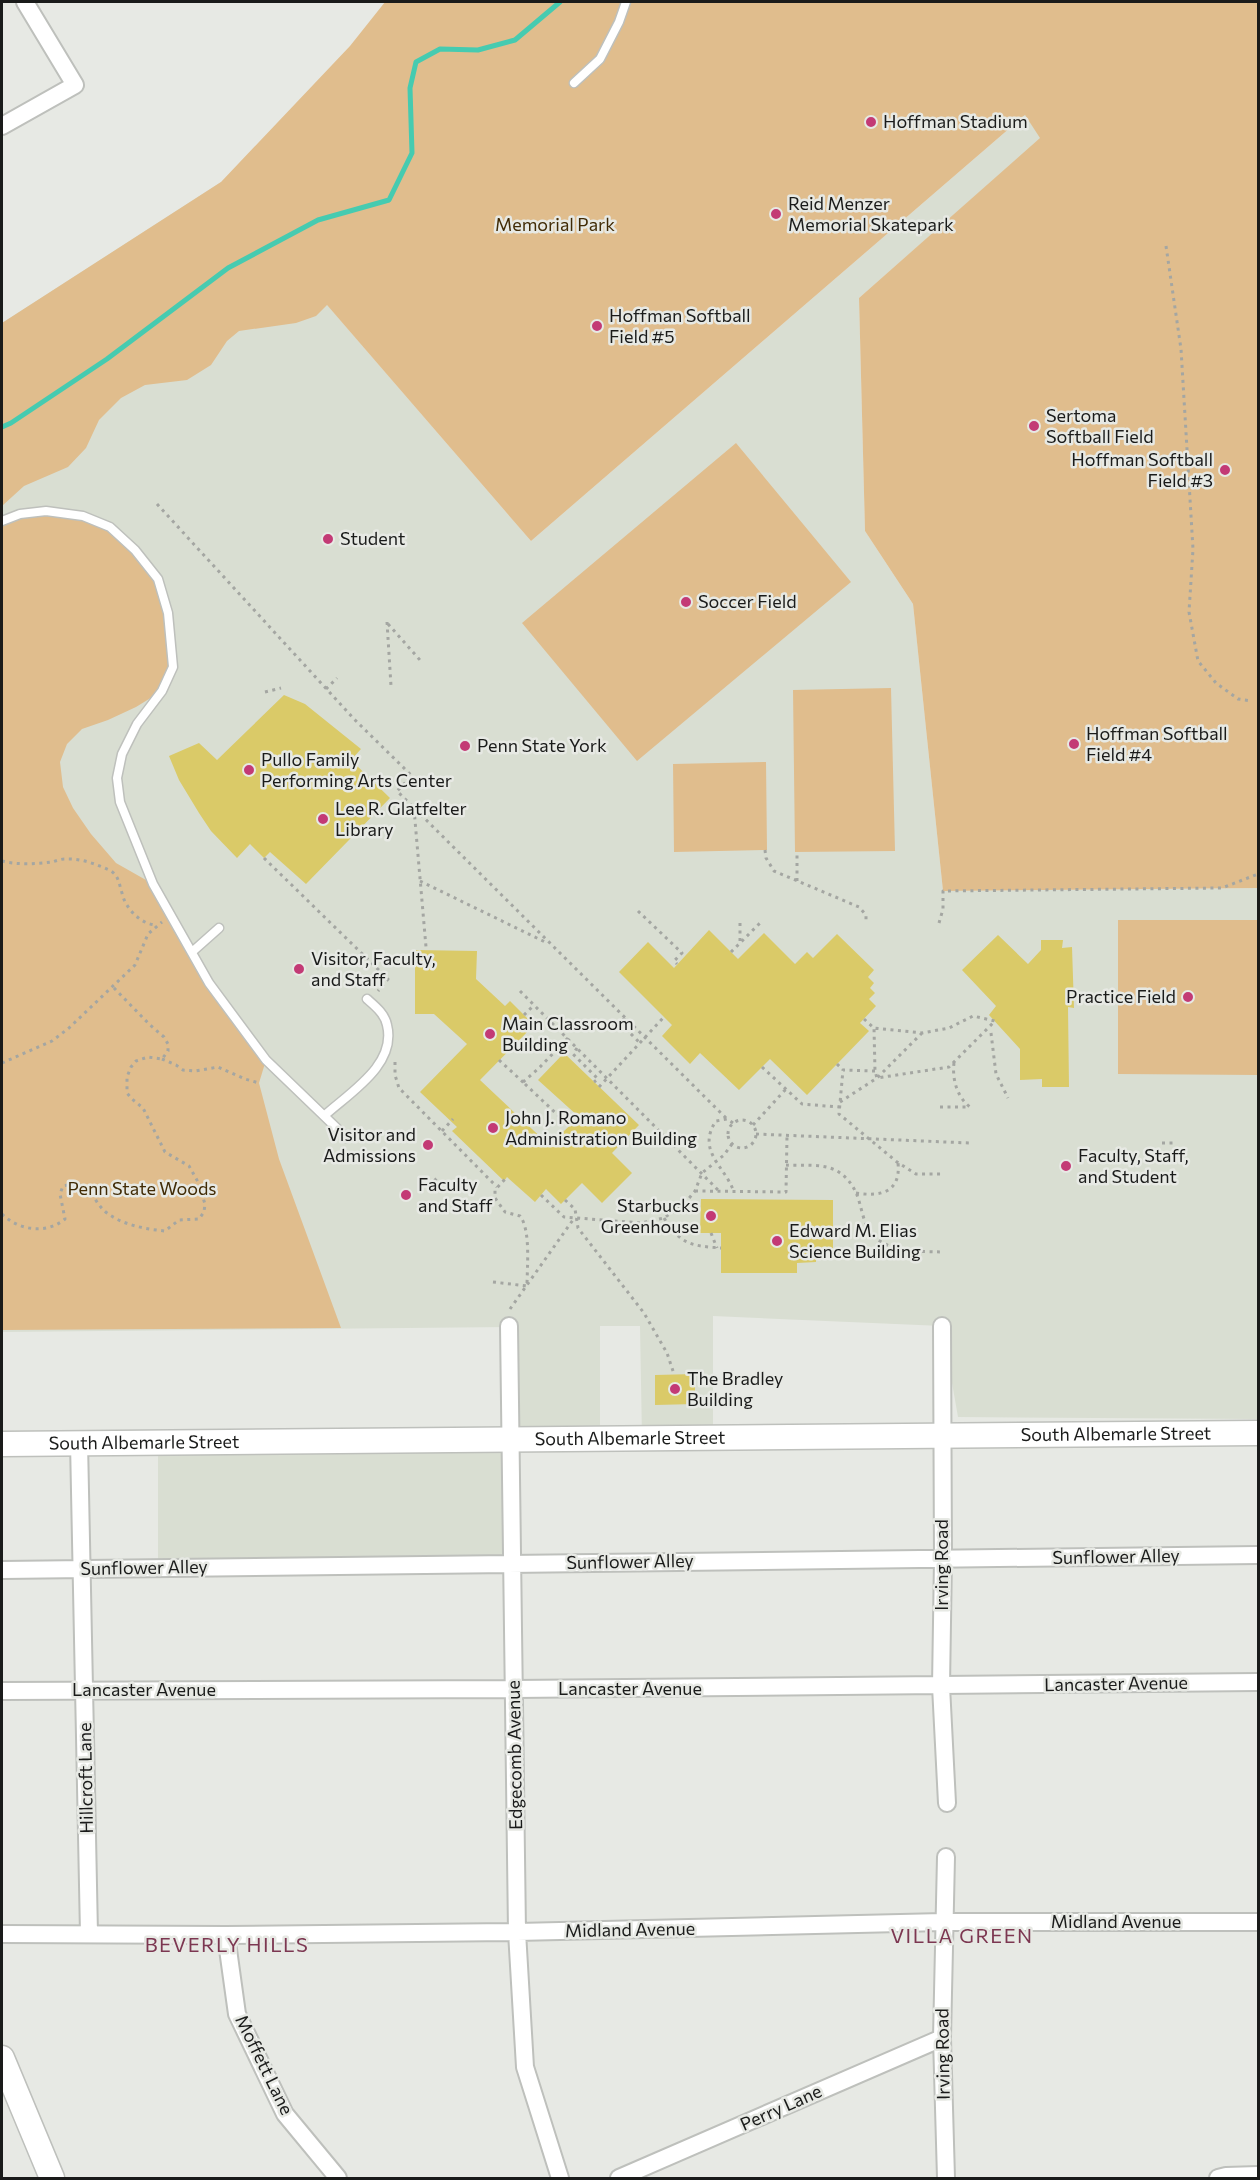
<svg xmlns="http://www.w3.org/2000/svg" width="1260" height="2180" viewBox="0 0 1260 2180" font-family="Commissioner,sans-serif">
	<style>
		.built { fill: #d9ded2 }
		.green { fill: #e0bd8d }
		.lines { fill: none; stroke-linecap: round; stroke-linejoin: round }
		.stream { stroke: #46cbb0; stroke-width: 5 }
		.building { fill: #daca68 }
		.lane-casing { stroke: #bec0bc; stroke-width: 11 }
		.street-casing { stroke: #bec0bc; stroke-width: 20 }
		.secondary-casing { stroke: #bec0bc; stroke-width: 27 }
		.path { stroke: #a4a6a2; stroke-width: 3; stroke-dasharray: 3 4.5; stroke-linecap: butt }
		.lane { stroke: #fff; stroke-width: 8 }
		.street { stroke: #fff; stroke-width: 16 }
		.secondary { stroke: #fff; stroke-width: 24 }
		.poi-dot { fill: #c33a75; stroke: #e7e9e4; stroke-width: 2 }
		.labels { text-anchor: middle; stroke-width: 5; stroke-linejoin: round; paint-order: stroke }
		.poi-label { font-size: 18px; fill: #1a1b1a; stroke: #e7e9e4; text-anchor: start }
		.park-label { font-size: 18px; fill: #412b05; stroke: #e7e9e4 }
		.street-label { font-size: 18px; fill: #1a1b1a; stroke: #e7e9e4 }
		.neighbourhood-label { font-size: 20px; letter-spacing: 1.5px; fill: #7c3751; stroke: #e7e9e4 }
	</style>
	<rect width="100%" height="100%" fill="#e7e9e4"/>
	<path class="built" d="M1025 115 1041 138 859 298 865 531 913 604 943 891 1258 888V1419L958 1417 942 1326 713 1316V1438H642L640 1326H600V1439H510L511 1563 158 1568V1441L510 1439 509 1327 2 1332V323L221 182 531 541Z"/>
	<path class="green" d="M385 2H1258V888L943 891 913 604 865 531 859 298 1040 138 1025 115 531 541 327 305 316 316 296 323 239 331 227 341 211 365 187 380 145 385 121 398 99 420 86 448 68 467 24 486 2 506V323L221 182 350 46Z
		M736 443 851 582 637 761 522 623Z
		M46 511 110 527 158 579 173 667 162 691 136 707 108 720 82 729 67 744 60 762 63 787 73 808 91 834 116 863 153 884 209 983 266 1060 259 1083 279 1159 341 1328 2 1330V521Z
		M891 688 895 851 795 852 793 690Z
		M766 762 767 850 674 852 673 764Z
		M1118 920H1258V1075L1118 1074Z"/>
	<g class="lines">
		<path class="stream" d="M2 427 11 423 107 359 228 268 318 220 389 200 412 153 410 88 416 62 440 49 478 50 515 40 560 2"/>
	</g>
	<path class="building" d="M284 695 305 704 361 749 351 760 390 798 306 884 270 852 264 858 250 844 237 858 211 831 199 813 179 780 169 756 199 743 217 760Z
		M709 930 738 959 764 933 795 964 807 952 813 958 837 934 874 970 868 977 874 983 870 988 875 993 869 999 876 1006 860 1023 869 1031 807 1095 770 1059 739 1090 700 1053 690 1064 662 1036 672 1025 619 972 648 942 674 968Z
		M998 935 1028 964 1041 950V940H1063L1062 948 1072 947 1074 1008 1068 1007 1069 1087H1042V1079L1020 1080V1049L989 1015 996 1006 962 970Z
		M415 950 477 951 476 979 505 1006 510 1001 534 1025 480 1080 549 1145 579 1117 538 1080 564 1053 639 1125 612 1153 632 1173 602 1203 582 1183 561 1204 546 1189 535 1202 507 1177 504 1181 452 1131 457 1127 420 1092 467 1044 434 1014H415Z
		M701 1199 833 1200V1255L816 1254V1262L797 1263V1273H721V1233H700Z
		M695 1374V1404L655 1405V1375Z"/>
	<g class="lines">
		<g class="lane-casing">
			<path id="lane" d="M574 83 600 59 619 22 626 2
				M2 521 20 514 46 511 83 516 110 527 135 550 158 579 168 613 173 667 162 691 137 724 122 754 117 778 120 802 153 884 209 983 266 1060 347 1138
				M192 952 219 928
				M324 1116C349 1093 397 1065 387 1025 385 1014 375 1006 367 999"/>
		</g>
		<g class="street-casing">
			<path id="street" d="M2 126 75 85 25 2
				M509 1326 517 1932 525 2067 560 2178
				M942 1326 943 1559 941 1686 947 1803
				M79 1442 89 1934
				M2 1570 1258 1555
				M2 1691 514 1689 1258 1682
				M946 1857 942 2038 946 2178
				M2 1934 226 1935 517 1932 943 1922H1258
				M226 1935 237 2014 285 2114 338 2178
				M619 2178 942 2038
				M1218 2178 1226 2176 1258 2175"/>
		</g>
		<g class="secondary-casing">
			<g id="secondary">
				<path id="s1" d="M2 1444 1258 1433"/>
				<path d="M2 2058 52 2178"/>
			</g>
		</g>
		<path class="path" d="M1166 246 1181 349 1193 549 1189 612 1198 661 1216 683 1238 699 1252 701
			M157 504 354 719 412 776 397 791 727 1119
			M387 622 391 686
			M388 624 420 660
			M326 689 337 678
			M265 692 281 688
			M414 809 426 947
			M765 850 766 858 774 871 859 907 866 915V920
			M264 858 388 979 378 991
			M2 861C17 865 36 864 52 862 56 861 60 859 65 859 80 858 96 864 109 870 119 875 119 884 122 893 125 908 141 925 157 925
			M420 881 545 942
			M797 881V851
			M638 911 682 953 674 961 677 964
			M939 923 943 909V891L1222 888 1258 874
			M740 941V922
			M731 952 761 922
			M520 991 720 1192
			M524 1015 534 1005
			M625 1018 620 1023 640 1043
			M864 1019 874 1028 922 1033 949 1028 973 1016 995 1021 949 1067 877 1078 875 1071 874 1028
			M991 1033 996 1074 1008 1098
			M577 1048 573 1054 598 1079 594 1082
			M162 1059 176 1065 183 1070 195 1071 218 1067 245 1079 259 1083
			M499 1060 524 1083
			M395 1062V1075L399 1088 497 1187
			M2 1063 52 1041 69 1028 135 965 148 934 162 922
			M954 1063C952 1079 957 1097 970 1107
			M837 1064 843 1070
			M762 1067 802 1104 839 1107
			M875 1071 843 1070 839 1114 897 1162 916 1174H941
			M523 1082 538 1069 568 1038
			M525 1084 563 1120 572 1111
			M599 1087 664 1017
			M840 1102 877 1078 922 1033
			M940 1107H968
			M728 1134a14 14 0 1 1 28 0a14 14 0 1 1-28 0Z
			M733 1123 727 1119 716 1121C696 1151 725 1166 734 1192
			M753 1125 786 1089
			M442 1131 453 1119
			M756 1134 970 1143
			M1162 1143H1177
			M786 1165C802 1166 823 1163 837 1171 846 1176 853 1185 857 1195 861 1205 863 1221 869 1230 884 1253 917 1251 941 1252
			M429 1186 438 1177
			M695 1191 786 1192 787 1136
			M856 1193C881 1197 901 1192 898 1163
			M541 1195 564 1217 641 1223 664 1218 685 1203 695 1191 702 1173 724 1155 732 1144
			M565 1200 575 1209 578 1228 644 1313 667 1353 674 1374
			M2 1214C18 1230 46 1235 65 1219L60 1194 63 1186C95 1179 88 1198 107 1213 123 1225 145 1229 165 1231L179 1220 199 1219 204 1212 205 1204 198 1182 189 1166 165 1152 143 1108 132 1099 127 1093V1077L131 1067 136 1061 148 1057 162 1059 168 1051V1044L164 1037 150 1025 113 987
			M664 1218C680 1244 691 1246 721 1248
			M711 1233 717 1248
			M493 1282 527 1286C527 1268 531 1230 520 1216L505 1212 495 1198V1190L507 1177
			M510 1309 575 1217"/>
		<use href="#lane" class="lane"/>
		<use href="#street" class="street"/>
		<use href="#secondary" class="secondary"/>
	</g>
	<g class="poi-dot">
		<circle cx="871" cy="122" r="6"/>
		<circle cx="776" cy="214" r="6"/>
		<circle cx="597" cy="326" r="6"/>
		<circle cx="1034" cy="426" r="6"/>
		<circle cx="1225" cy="470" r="6"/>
		<circle cx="328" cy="539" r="6"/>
		<circle cx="686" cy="602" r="6"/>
		<circle cx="1074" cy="744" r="6"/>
		<circle cx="465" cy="746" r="6"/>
		<circle cx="249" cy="770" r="6"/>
		<circle cx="323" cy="819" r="6"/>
		<circle cx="299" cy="969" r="6"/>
		<circle cx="1188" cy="997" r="6"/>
		<circle cx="490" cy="1034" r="6"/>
		<circle cx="493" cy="1128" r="6"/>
		<circle cx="428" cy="1145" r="6"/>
		<circle cx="1066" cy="1166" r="6"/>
		<circle cx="406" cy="1195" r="6"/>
		<circle cx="711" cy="1216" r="6"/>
		<circle cx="777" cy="1241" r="6"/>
		<circle cx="675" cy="1389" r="6"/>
	</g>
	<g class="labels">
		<g class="poi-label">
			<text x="883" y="128">Hoffman Stadium</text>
			<text x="788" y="210">Reid Menzer<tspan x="788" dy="21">Memorial Skatepark</tspan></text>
			<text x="609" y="322">Hoffman Softball<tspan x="609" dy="21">Field #5</tspan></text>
			<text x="1046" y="422">Sertoma<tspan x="1046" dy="21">Softball Field</tspan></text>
			<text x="1213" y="466" text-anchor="end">Hoffman Softball<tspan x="1213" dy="21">Field #3</tspan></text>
			<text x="340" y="545">Student</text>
			<text x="698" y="608">Soccer Field</text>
			<text x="1086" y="740">Hoffman Softball<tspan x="1086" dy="21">Field #4</tspan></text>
			<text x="477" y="752">Penn State York</text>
			<text x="261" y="766">Pullo Family<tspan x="261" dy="21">Performing Arts Center</tspan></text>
			<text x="335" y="815">Lee R. Glatfelter<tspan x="335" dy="21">Library</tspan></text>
			<text x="311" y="965">Visitor, Faculty,<tspan x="311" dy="21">and Staff</tspan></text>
			<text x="1176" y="1003" text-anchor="end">Practice Field</text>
			<text x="502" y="1030">Main Classroom<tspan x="502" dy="21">Building</tspan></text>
			<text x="505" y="1124">John J. Romano<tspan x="505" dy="21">Administration Building</tspan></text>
			<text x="416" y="1141" text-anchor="end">Visitor and<tspan x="416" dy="21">Admissions</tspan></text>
			<text x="1078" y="1162">Faculty, Staff,<tspan x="1078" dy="21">and Student</tspan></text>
			<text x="418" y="1191">Faculty<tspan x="418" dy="21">and Staff</tspan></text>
			<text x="699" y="1212" text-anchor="end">Starbucks<tspan x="699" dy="21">Greenhouse</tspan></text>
			<text x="789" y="1237">Edward M. Elias<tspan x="789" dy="21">Science Building</tspan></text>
			<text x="687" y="1385">The Bradley<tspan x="687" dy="21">Building</tspan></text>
		</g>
		<g class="park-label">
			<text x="555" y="231">Memorial Park</text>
			<text x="142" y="1195">Penn State Woods</text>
		</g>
		<g class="street-label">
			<text dy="6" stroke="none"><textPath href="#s1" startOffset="1114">South Albemarle Street</textPath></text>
			<text dy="6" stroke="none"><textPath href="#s1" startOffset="628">South Albemarle Street</textPath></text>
			<text dy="6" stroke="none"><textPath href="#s1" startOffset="142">South Albemarle Street</textPath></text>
			<text transform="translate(1116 1557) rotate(-1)" y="6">Sunflower Alley</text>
			<text transform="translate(630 1562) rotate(-1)" y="6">Sunflower Alley</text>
			<text transform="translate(942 1565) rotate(-90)" y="6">Irving Road</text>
			<text transform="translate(144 1568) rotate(-1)" y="6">Sunflower Alley</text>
			<text transform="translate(1116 1684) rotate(-1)" y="6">Lancaster Avenue</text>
			<text x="630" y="1695">Lancaster Avenue</text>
			<text x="144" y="1696">Lancaster Avenue</text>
			<text transform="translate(515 1755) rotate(-91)" y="6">Edgecomb Avenue</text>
			<text transform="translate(86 1778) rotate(-91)" y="6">Hillcroft Lane</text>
			<text x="1116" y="1928">Midland Avenue</text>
			<text transform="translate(630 1930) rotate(-1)" y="6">Midland Avenue</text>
			<text transform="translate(943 2054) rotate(-91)" y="6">Irving Road</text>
			<text transform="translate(264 2065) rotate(64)" y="6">Moffett Lane</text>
			<text transform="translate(781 2108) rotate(-24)" y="6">Perry Lane</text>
		</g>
		<g class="neighbourhood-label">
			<text x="962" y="1943">VILLA GREEN</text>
			<text x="227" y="1952">BEVERLY HILLS</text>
		</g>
	</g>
	<rect width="1260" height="2180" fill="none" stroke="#1a1b1a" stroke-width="6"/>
</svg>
